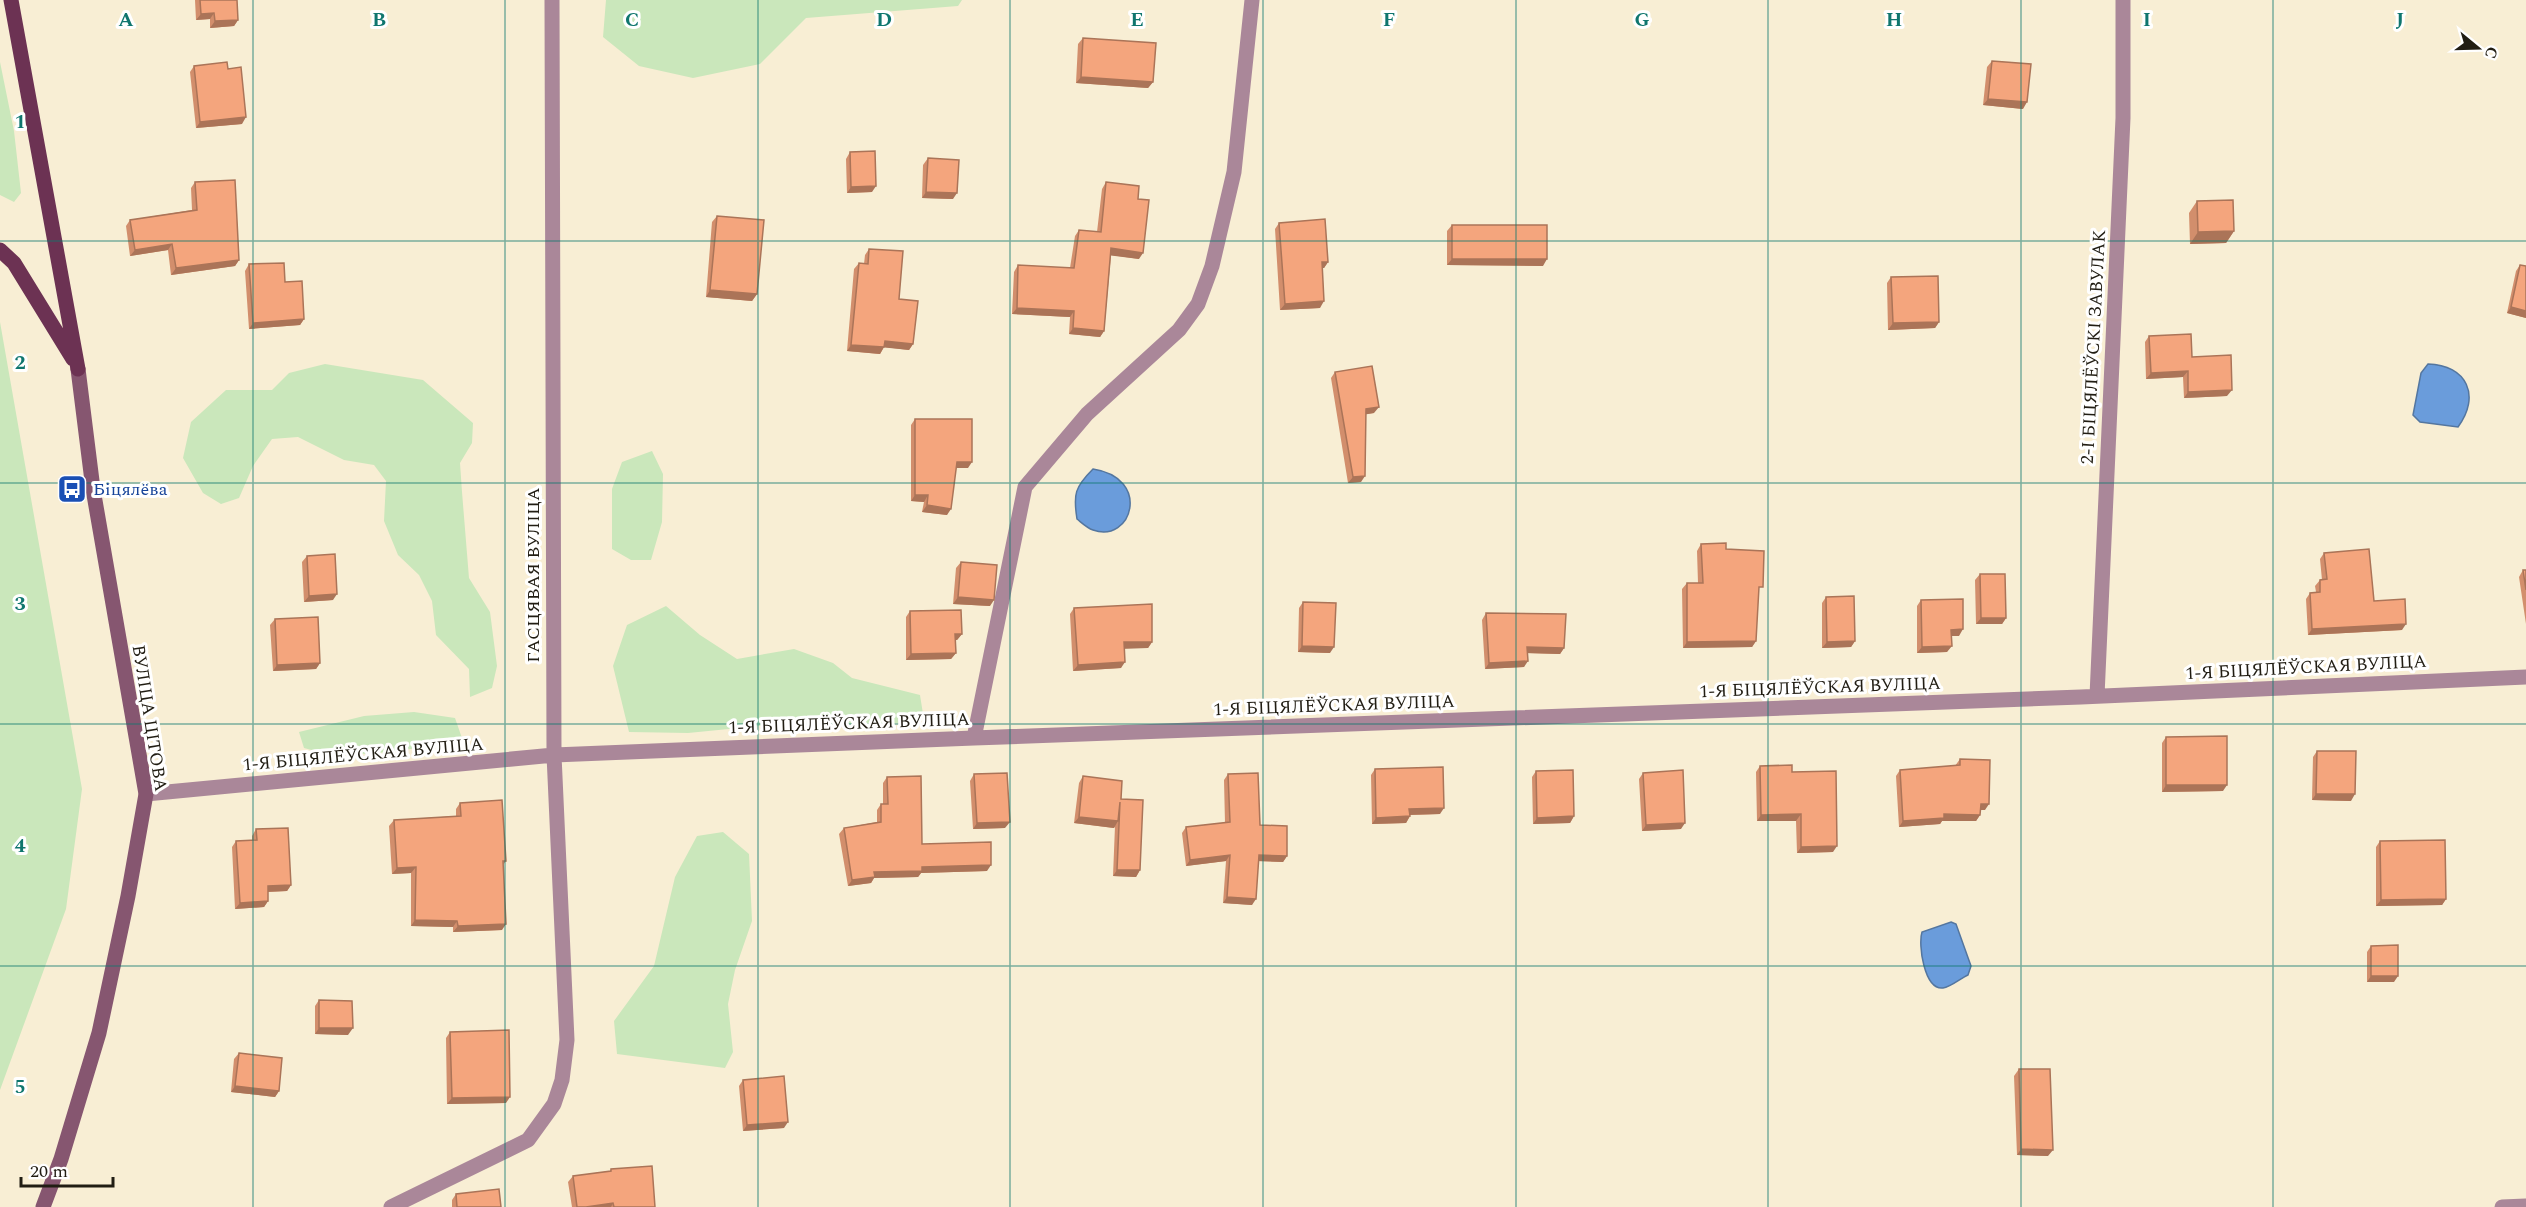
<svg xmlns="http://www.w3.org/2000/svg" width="2526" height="1207" viewBox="0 0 2526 1207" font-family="Spectral,serif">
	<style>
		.green { fill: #cae7bb }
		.water { fill: #6a9cdb; stroke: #54769f; stroke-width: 1.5 }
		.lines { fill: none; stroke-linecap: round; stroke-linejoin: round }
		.minor { stroke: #aa8799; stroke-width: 15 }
		.secondary { stroke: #865670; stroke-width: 15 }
		.primary { stroke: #6c3253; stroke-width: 15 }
		.wall { fill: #d28e6c }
		.shaded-wall { fill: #ab7458 }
		.building { fill: #f4a57d; stroke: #ab7458; stroke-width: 1.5 }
		.grid { fill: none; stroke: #0f766e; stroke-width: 1.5; stroke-opacity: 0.55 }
		.labels { text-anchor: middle; stroke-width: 6; stroke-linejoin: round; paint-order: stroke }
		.street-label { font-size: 18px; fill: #211d13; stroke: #fff }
		.transit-label { font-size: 18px; fill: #164399; stroke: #fff; text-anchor: start }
		.grid-label { font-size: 20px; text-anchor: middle; font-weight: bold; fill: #0f766e; stroke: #fff; stroke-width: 6; stroke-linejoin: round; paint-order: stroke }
	</style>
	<rect width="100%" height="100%" fill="#f8eed4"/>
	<path class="green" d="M606 0H962L958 6 806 18 760 64 693 78 639 66 603 37Z
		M0 62 14 131 21 193 14 202 0 195Z
		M0 322 82 789 66 909 0 1090Z
		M325 364 423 380 473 423 472 443 460 463 462 492 469 578 490 612 497 666 492 688 470 697 469 669 436 635 432 601 419 575 398 555 384 521 386 481 374 465 344 460 298 437 272 439 253 466 239 498 221 504 203 493 183 458 191 422 226 390H272L289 373Z
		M652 451 663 474 662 522 651 560H631L612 549V489L622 462Z
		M666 606 700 635 737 659 794 649 833 663 852 678 920 695 923 714 906 723 769 725 688 733 629 732 613 666 627 625Z
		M414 712 455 718 463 741C415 748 351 762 304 748L299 732 364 716Z
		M723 832 749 854 752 921 735 970 728 1004 733 1052 725 1068 617 1054 614 1021 654 966 675 877 697 836Z"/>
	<path class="water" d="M2428 364C2467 365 2481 396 2458 427L2420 422 2413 415 2421 373Z
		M1093 469C1152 478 1132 544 1093 530 1087 528 1082 523 1077 519 1073 494 1075 487 1093 469Z
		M1951 922 1956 924 1971 966 1968 975C1961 978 1951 987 1943 988 1924 990 1918 944 1922 932Z"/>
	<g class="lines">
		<path class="minor" d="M2097 696 2123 118V0
			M974 738 1025 487 1087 414 1179 330 1198 304 1212 266 1234 172 1252 0
			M146 794 554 755 974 738 2081 697 2526 677
			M391 1207 528 1140 554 1104 562 1080 567 1040 554 755 552 0
			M2502 1207 2526 1206"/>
		<path class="secondary" d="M43 1207 61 1159 99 1033 128 896 146 794 93 489 78 369"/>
		<path class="primary" d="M11 0 78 369
			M0 250 14 263 73 359"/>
	</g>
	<path class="wall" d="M195 0H237L238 20 234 26 210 28V19L196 20Z
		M1083 38 1153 82 1148 88 1076 83 1078 44Z
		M1992 61 2023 109 1983 105 1987 67Z
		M194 66 228 69 242 124 196 128 190 72Z
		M850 152 872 192 847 193 846 159Z
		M928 158 953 199 922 198 923 165Z
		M195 182 239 260 235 266 171 275 168 250 130 256 126 226 130 220 192 210 191 188Z
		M1106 182 1138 199 1139 259 1111 255 1104 331 1100 337 1069 334 1070 317 1012 314 1014 272 1018 265 1070 268 1075 236 1079 230 1097 232 1102 189Z
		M2197 201 2234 231 2226 243 2190 244 2189 213Z
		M717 216 757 294 752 301 706 297 712 222Z
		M1279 223 1328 262 1324 268H1323L1320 308 1280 310 1275 229Z
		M1452 225 1543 266 1447 265V231Z
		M869 249 899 299 913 344 909 350 884 347 880 354 847 351 854 269 859 263 864 264 865 255Z
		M249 264 285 282 304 319 300 325 249 329 245 271Z
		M2520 265 2526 266V318L2507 313 2516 271Z
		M1891 277 1939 322 1935 328 1888 330 1887 283Z
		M2149 336 2227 396 2184 398 2183 377 2146 379 2145 342Z
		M1335 372 1374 413 1366 414 1361 482 1348 483 1331 378Z
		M915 419 968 468H956L947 515 922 512 924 502 911 501V425Z
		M1701 544 1726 549 1756 641 1752 647 1683 648 1682 589 1687 583H1698L1697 551Z
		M2324 553 2374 601 2402 630 2308 635 2306 599 2310 593 2316 592 2315 586 2320 580H2322L2320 559Z
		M307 556 333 600 304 602 302 562Z
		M961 562 990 606 953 604 956 568Z
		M2523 570H2526V624L2519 577Z
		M1980 574 2006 618 2002 624H1976L1975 580Z
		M1826 597 1855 641 1851 647 1822 648V603Z
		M1921 600 1959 636H1951L1947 652 1917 653V606Z
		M1303 602 1330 653 1298 652 1299 608Z
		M1074 608 1152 642 1148 648H1125L1121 668 1073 671 1070 614Z
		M910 611 962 634 957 640H955L956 653 951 659 906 660V617Z
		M1486 613 1564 648 1560 654 1528 653 1524 667 1485 669 1482 620Z
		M275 619 320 663 316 669 273 671 270 625Z
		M2166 737 2223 791 2162 792V743Z
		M2317 751 2351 801 2312 800 2313 757Z
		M1960 759 1985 810H1980V815L1976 821H1942L1940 824 1899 827 1896 776 1900 770 1955 766Z
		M1760 766 1792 772 1833 852 1797 853 1796 821H1757L1756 772Z
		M1375 769 1440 814 1410 815V816L1406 823 1372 824 1371 775Z
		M1536 771 1574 816 1570 823 1533 824 1532 777Z
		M1643 773 1681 829 1642 831 1639 779Z
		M974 774 1005 828 973 829 970 781Z
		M1228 774 1260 825 1287 856 1283 862 1259 861 1252 905 1223 903 1226 861 1186 866 1182 833 1186 827 1225 823 1224 780Z
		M1083 776 1121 799 1140 870 1136 877 1113 876 1115 826 1114 828 1074 823 1079 783Z
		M887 777 922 844 987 871 921 873 918 877 874 878 871 883 848 886 839 834 844 828 877 822V810L881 804H883V783Z
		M460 803 506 861 503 865 502 930 453 932V927L411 926V873L392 874 389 826 394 820 456 816V809Z
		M256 829 291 885 287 891 268 892V901L264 907 235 909 232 847 236 841 252 840V836Z
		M2380 841 2446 899 2442 905 2376 906V847Z
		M2371 946 2394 982H2367V952Z
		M319 1000 348 1035 315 1034V1006Z
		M450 1032 506 1103 447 1104 446 1038Z
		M239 1053 279 1091 275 1097 231 1092 234 1059Z
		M2019 1069 2048 1156 2017 1155 2014 1076Z
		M743 1080 784 1128 743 1131 739 1086Z
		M611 1169 655 1207H572L568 1182 573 1176 610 1171Z
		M456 1194 501 1207H452V1200Z"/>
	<path class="shaded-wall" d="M214 13 210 19 196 20 201 14Z
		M238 20 234 26 210 28 215 21Z
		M1081 77 1153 82 1148 88 1076 83Z
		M1988 99 2027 102 2023 109 1983 105Z
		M246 117 242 124 196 128 200 122Z
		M876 186 872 192 847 193 851 187Z
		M926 192 957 193 953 199 922 198Z
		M2234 231 2226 243 2190 244 2198 232Z
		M172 244 168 250 130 256 135 250Z
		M1111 248 1143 253 1139 259 1107 255Z
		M1452 259H1547L1543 266 1447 265Z
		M239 260 235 266 171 275 176 268Z
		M1322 262H1328L1324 268H1318Z
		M710 290 757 294 752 301 706 297Z
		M1324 301 1320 308 1280 310 1285 304Z
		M2511 307 2526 311V318L2507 313Z
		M1017 308 1074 311 1070 317 1012 314Z
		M304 319 300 325 249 329 253 323Z
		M1939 322 1935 328 1888 330 1893 323Z
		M1073 328 1104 331 1100 337 1069 334Z
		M885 341 913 344 909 350 880 347Z
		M851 345 884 347 880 354 847 351Z
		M2188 371 2183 377 2146 379 2151 373Z
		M2232 390 2227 396 2184 398 2188 392Z
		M1379 407 1374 413 1362 415 1366 409Z
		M957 462H972L968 468H953Z
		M1365 476 1361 482 1348 483 1353 477Z
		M915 495H928L924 502 911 501Z
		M927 505 951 509 947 515 922 512Z
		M337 594 333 600 304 602 309 596Z
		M958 597 994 600 990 606 953 604Z
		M1981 618H2006L2002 624H1976Z
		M2406 624 2402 630 2308 635 2312 629Z
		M1963 629 1959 636H1947L1951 630Z
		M955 634H962L957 640H951Z
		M1756 641 1752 647 1683 648 1687 642Z
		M1855 641 1851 647 1822 648 1827 642Z
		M1124 642H1152L1148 648 1120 649Z
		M1302 646 1334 647 1330 653 1298 652Z
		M1952 646 1947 652 1917 653 1922 647Z
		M1527 647 1564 648 1560 654 1523 653Z
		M956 653 951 659 906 660 911 654Z
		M1528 661 1524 667 1485 669 1489 663Z
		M1125 662 1121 668 1073 671 1078 665Z
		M320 663 316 669 273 671 277 665Z
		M2166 785H2227L2223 791 2162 792Z
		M2316 794H2355L2351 801 2312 800Z
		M1981 804H1989L1985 810H1976Z
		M1444 808 1440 814 1405 815 1409 809Z
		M1801 814 1796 821H1757L1761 815Z
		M1944 814 1980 815 1976 821H1942L1940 824 1899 827 1903 821Z
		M1410 816 1406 823 1372 824 1376 818Z
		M1574 816 1570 823 1533 824 1537 818Z
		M1079 817 1118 821 1114 828 1074 823Z
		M1010 822 1005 828 973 829 977 823Z
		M1685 823 1681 829 1642 831 1646 825Z
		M1837 846 1833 852 1797 853 1801 847Z
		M1230 855 1226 861 1186 866 1190 860Z
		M1259 855 1287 856 1283 862 1255 861Z
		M991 865 987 871 921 873 918 877 874 878 871 883 848 886 852 880 874 872 922 867Z
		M416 867 411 873 392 874 397 868Z
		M1117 870H1140L1136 877 1113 876Z
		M291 885 287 891 263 892 268 886Z
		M1227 897 1256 899 1252 905 1223 903Z
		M2446 899 2442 905 2376 906 2381 900Z
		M268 901 264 907 235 909 240 903Z
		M415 920 457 921 453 927 411 926Z
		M506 924 502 930 453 932 458 926Z
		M2371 976H2398L2394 982H2367Z
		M319 1028H353L348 1035 315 1034Z
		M235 1086 279 1091 275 1097 231 1092Z
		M510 1097 506 1103 447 1104 452 1098Z
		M788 1122 784 1128 743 1131 747 1125Z
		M2021 1149 2053 1150 2048 1156 2017 1155Z
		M613 1203 611 1207H586Z"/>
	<path class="building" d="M200 0H237L238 20 215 21 214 13 201 14Z
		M1083 38 1156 43 1153 82 1081 77Z
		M1992 61 2031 64 2027 102 1988 99Z
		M227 62 228 69 241 67 246 117 200 122 194 66Z
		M875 151 876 186 851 187 850 152Z
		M928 158 959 160 957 193 926 192Z
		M235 180 239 260 176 268 172 244 135 250 130 220 197 210 195 182Z
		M1106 182 1139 186 1138 199 1149 200 1143 253 1111 248 1104 331 1073 328 1074 311 1017 308 1018 265 1074 268 1079 230 1101 232Z
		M2233 200 2234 231 2198 232 2197 201Z
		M717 216 764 220 757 294 710 290Z
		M1325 219 1328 262H1322L1324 301 1285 304 1279 223Z
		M1452 225H1547V259H1452Z
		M869 249 903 251 899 299 918 301 913 344 885 341 884 347 851 345 859 263 868 264Z
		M284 263 285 282 302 281 304 319 253 323 249 264Z
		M2520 265 2526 266V311L2511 307Z
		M1938 276 1939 322 1893 323 1891 277Z
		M2191 334 2192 357 2231 355 2232 390 2188 392V371L2151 373 2149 336Z
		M1372 366 1379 407 1366 409 1365 476 1353 477 1335 372Z
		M915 419H972V462H957L951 509 927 505 928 495H915Z
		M1726 543V549L1764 551 1763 587H1759L1756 641 1687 642V583H1703L1701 544Z
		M2369 549 2374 601 2405 599 2406 624 2312 629 2310 593 2320 592V580L2327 579 2324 553Z
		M335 554 337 594 309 596 307 556Z
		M961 562 997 565 994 600 958 597Z
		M2523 570H2526V590Z
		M1980 574H2005L2006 618H1981Z
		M1854 596 1855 641 1827 642 1826 597Z
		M1963 599V629L1951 630 1952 646 1922 647 1921 600Z
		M1303 602 1336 603 1334 647 1302 646Z
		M1152 604V642H1124L1125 662 1078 665 1074 608Z
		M961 610 962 634H955L956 653 911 654 910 611Z
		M1486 613 1566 614 1564 648 1527 647 1528 661 1489 663Z
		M318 617 320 663 277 665 275 619Z
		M2227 736V785H2166V737Z
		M2317 751H2356L2355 794H2316Z
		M1960 759 1990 760 1989 804H1981L1980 815 1944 814V818L1903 821 1900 770 1960 765Z
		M1792 765V772L1836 771 1837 846 1801 847V814L1761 815 1760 766Z
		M1443 767 1444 808 1409 809 1410 816 1376 818 1375 769Z
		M1573 770 1574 816 1537 818 1536 771Z
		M1683 770 1685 823 1646 825 1643 773Z
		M1007 773 1010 822 977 823 974 774Z
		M1258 773 1260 825 1287 826V856L1259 855 1256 899 1227 897 1230 855 1190 860 1186 827 1230 822 1228 774Z
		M921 776 922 844 991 842V865L922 867V871L874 872 875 877 852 880 844 828 881 822V804H888L887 777Z
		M1083 776 1122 781 1121 799 1143 800 1140 870H1117L1120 802 1118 821 1079 817Z
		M502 800 506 861H503L506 924 458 926 457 921 415 920 416 867 397 868 394 820 461 816 460 803Z
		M288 828 291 885 268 886V901L240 903 236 841 257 840 256 829Z
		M2445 840 2446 899 2381 900 2380 841Z
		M2398 945V976H2371V946Z
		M319 1000 352 1001 353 1028H319Z
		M509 1030 510 1097 452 1098 450 1032Z
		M239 1053 282 1058 279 1091 235 1086Z
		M2019 1069H2050L2053 1150 2021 1149Z
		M784 1076 788 1122 747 1125 743 1080Z
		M652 1166 655 1207H614L613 1203 586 1207H577L573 1176 611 1171V1169Z
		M499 1189 501 1207H457L456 1194Z"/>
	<path class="grid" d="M253 0V1207M505 0V1207M758 0V1207M1010 0V1207M1263 0V1207M1516 0V1207M1768 0V1207M2021 0V1207M2273 0V1207M0 241H2526M0 483H2526M0 724H2526M0 966H2526"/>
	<defs>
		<g id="bus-square" transform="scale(1.5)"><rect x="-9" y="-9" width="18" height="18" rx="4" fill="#1a4fb4" stroke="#fff"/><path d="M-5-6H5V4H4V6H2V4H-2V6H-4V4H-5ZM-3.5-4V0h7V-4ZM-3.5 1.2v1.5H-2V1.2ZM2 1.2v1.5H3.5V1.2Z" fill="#fff"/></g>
	</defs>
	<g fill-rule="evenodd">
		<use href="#bus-square" x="72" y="489"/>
	</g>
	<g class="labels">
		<g class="street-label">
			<text transform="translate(2093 347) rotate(-87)" y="6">2-І БІЦЯЛЁЎСКІ ЗАВУЛАК</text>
			<text transform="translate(533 575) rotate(-90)" y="6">ГАСЦЯВАЯ ВУЛІЦА</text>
			<text transform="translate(2306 667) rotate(-3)" y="6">1-Я БІЦЯЛЁЎСКАЯ ВУЛІЦА</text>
			<text transform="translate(1820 687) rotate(-2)" y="6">1-Я БІЦЯЛЁЎСКАЯ ВУЛІЦА</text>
			<text transform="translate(1334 705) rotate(-2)" y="6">1-Я БІЦЯЛЁЎСКАЯ ВУЛІЦА</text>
			<text transform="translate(150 718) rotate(81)" y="6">ВУЛІЦА ЦІТОВА</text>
			<text transform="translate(849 723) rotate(-2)" y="6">1-Я БІЦЯЛЁЎСКАЯ ВУЛІЦА</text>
			<text transform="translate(363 754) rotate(-5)" y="6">1-Я БІЦЯЛЁЎСКАЯ ВУЛІЦА</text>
		</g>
		<g class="transit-label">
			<text x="93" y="495">Біцялёва</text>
		</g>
	</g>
	<g class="grid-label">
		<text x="126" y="26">A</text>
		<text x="379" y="26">B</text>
		<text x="632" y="26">C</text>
		<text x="884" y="26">D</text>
		<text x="1137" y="26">E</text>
		<text x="1389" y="26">F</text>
		<text x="1642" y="26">G</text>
		<text x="1894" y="26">H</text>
		<text x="2147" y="26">I</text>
		<text x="2400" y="26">J</text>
		<text x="20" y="128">1</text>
		<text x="20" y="369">2</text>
		<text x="20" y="610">3</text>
		<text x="20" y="852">4</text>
		<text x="20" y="1093">5</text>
	</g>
	<g transform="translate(2478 48) rotate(109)" stroke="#ffffff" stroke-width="4.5" paint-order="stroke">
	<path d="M0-4.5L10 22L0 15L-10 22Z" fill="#211d13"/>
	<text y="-9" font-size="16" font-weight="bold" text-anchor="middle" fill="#211d13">С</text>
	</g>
	<path d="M21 1177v9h92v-9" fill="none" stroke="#211d13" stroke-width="3"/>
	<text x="30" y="1177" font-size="18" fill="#211d13" stroke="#ffffff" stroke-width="4.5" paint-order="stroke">20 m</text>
</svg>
